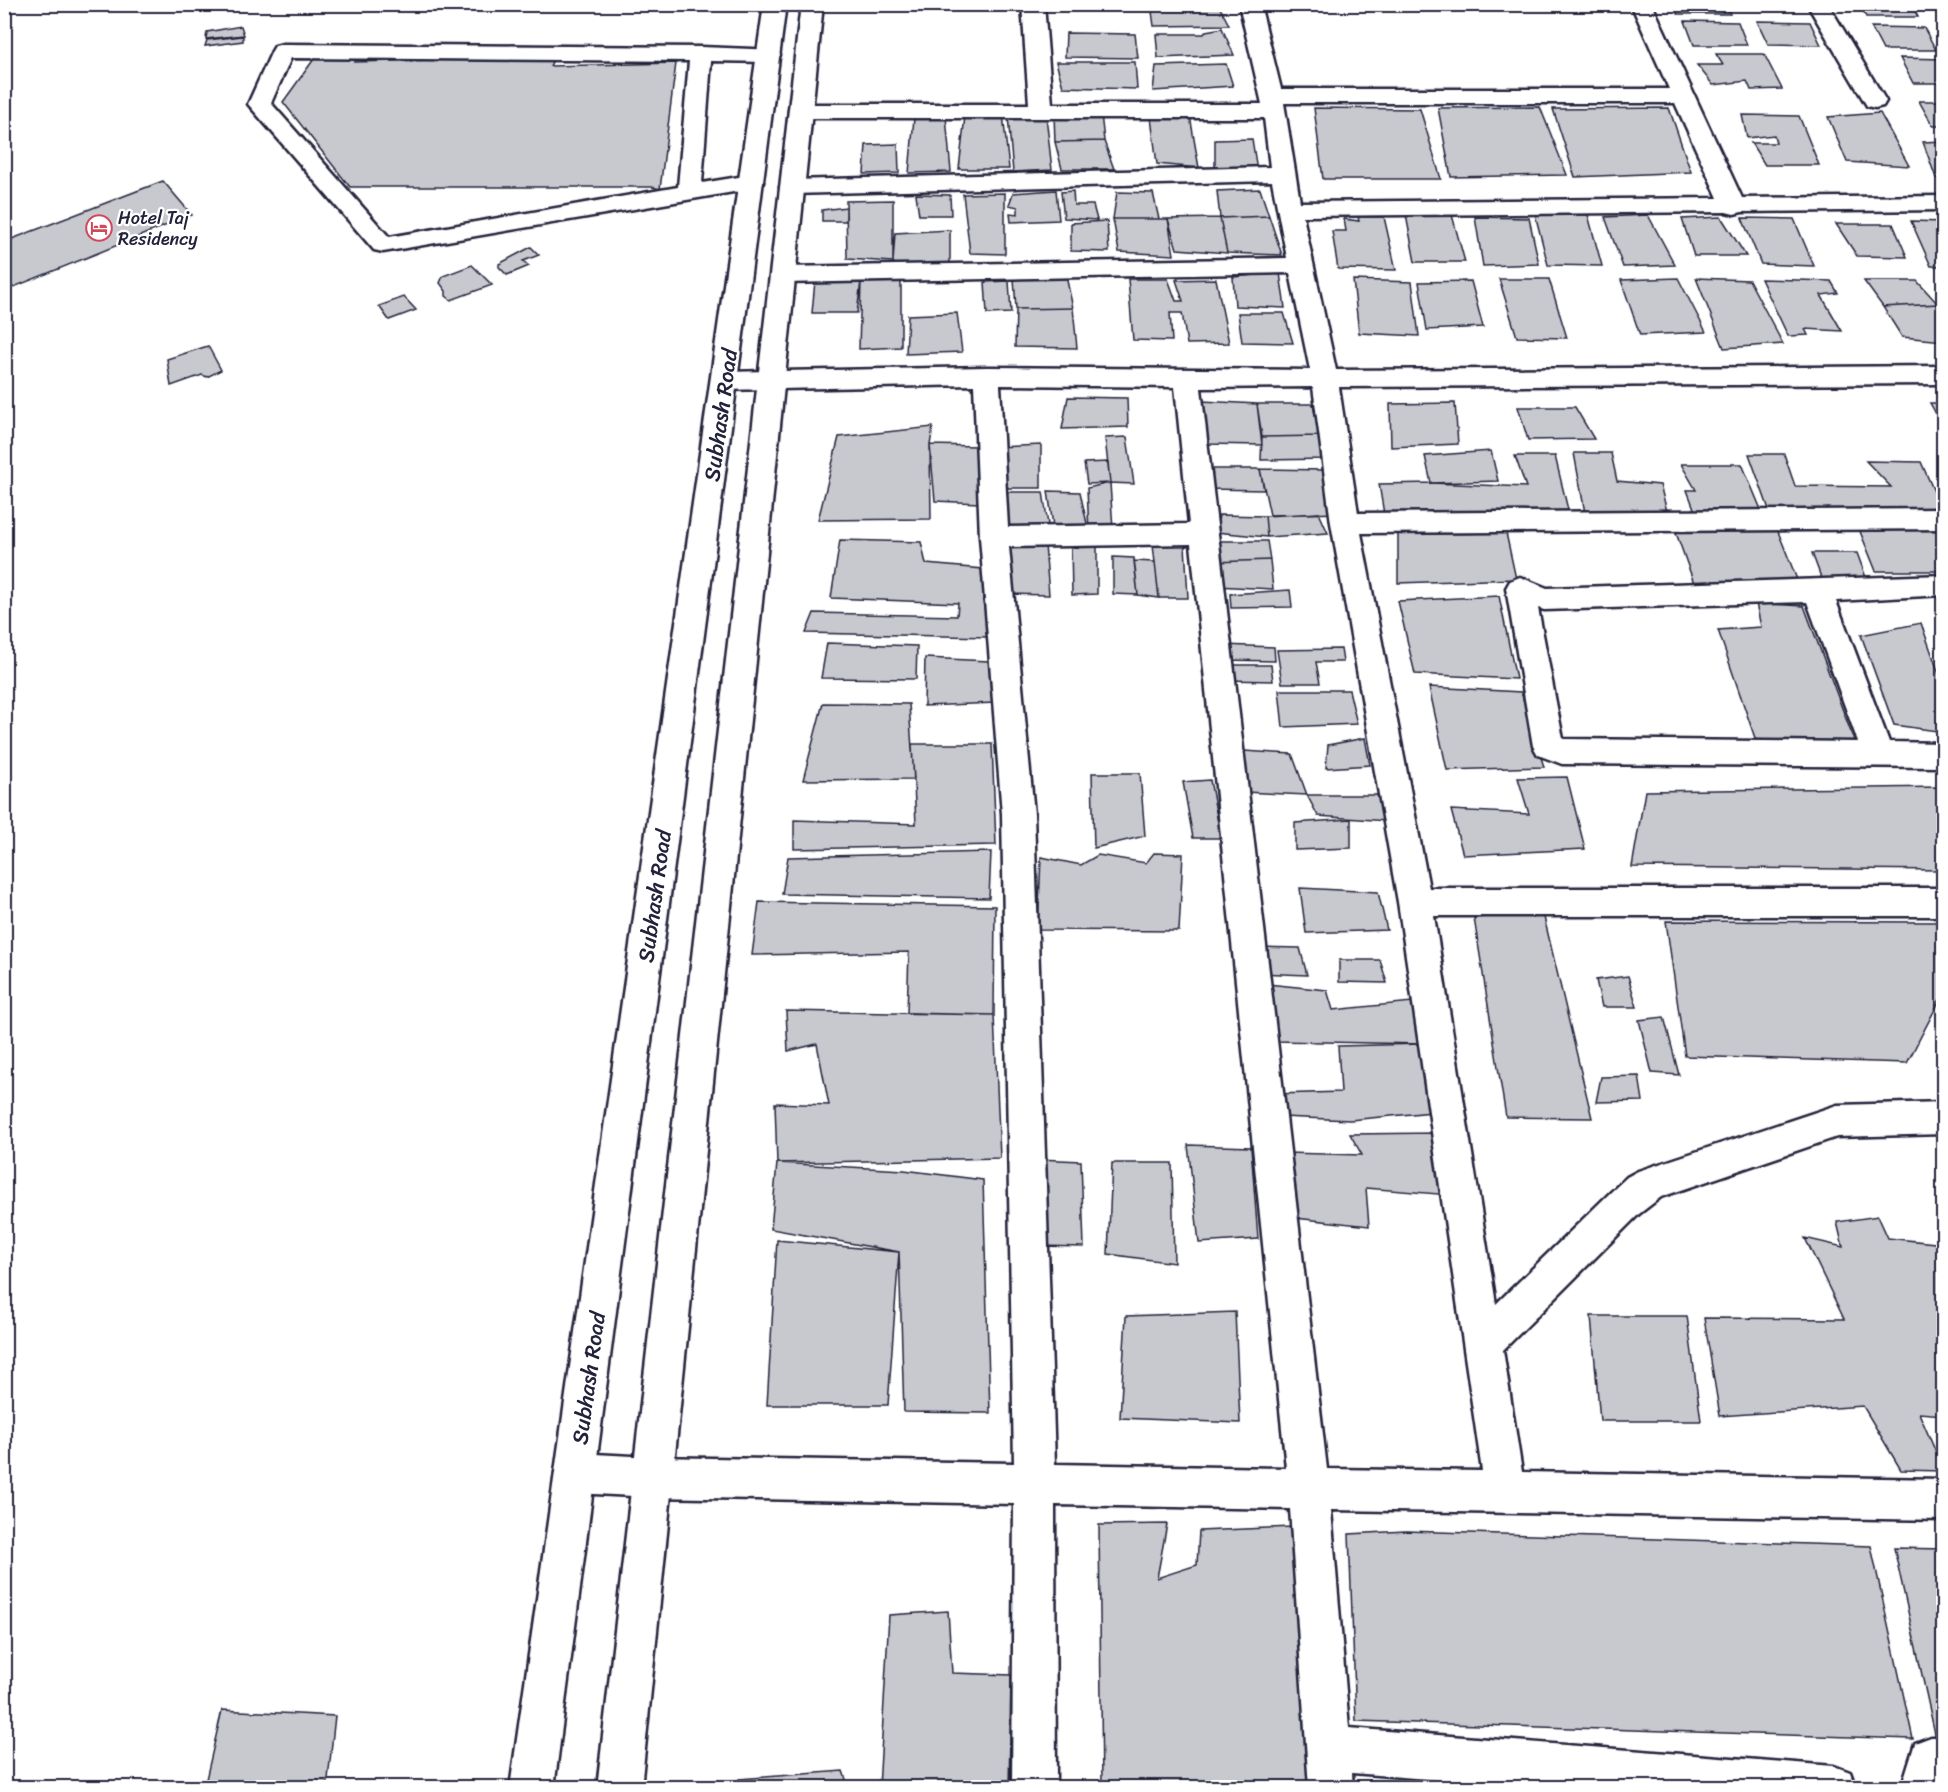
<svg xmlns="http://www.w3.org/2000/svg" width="1948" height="1792" viewBox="0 0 1948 1792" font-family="Sriracha,sans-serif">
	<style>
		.building { fill: #c8c8cf; stroke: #22223b; stroke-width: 1.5 }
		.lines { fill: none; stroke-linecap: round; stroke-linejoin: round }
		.street-casing { stroke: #22223b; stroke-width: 5 }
		.secondary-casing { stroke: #22223b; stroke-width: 5 }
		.street { fill: #fff; fill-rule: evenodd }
		.secondary { fill: #fff; fill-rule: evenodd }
		.labels { text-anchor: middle; stroke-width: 4.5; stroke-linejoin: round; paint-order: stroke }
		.far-poi-label { font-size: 18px; fill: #22223b; stroke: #fff; text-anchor: start }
		.street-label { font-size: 22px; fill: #22223b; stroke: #fff }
	</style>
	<rect width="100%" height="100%" fill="#fff"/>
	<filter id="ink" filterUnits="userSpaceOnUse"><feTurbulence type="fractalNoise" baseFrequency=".0167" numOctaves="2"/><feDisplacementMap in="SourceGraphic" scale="12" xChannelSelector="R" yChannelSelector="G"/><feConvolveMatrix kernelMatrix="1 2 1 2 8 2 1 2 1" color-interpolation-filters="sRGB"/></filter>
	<g filter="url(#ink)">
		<path class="building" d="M1151 4H1218L1229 25 1154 26Z
			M1674 4H1726L1730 14H1678Z
			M1859 4H1911L1918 17H1866Z
			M1932 4H1944V14H1937Z
			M1685 21 1738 22 1747 45H1694Z
			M1757 21 1810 22 1821 45 1768 44Z
			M241 26 244 35 206 39 207 32Z
			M1871 27 1924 28 1936 50H1883Z
			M1222 28 1234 55 1158 58 1156 34H1204L1206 31Z
			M1066 33 1135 34 1138 58 1065 57Z
			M243 36V41L205 46 207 40Z
			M1716 54H1764L1782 89 1751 90 1747 81 1713 85 1697 65H1723Z
			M357 57 355 62 520 58 518 61 553 60 550 66 676 63 660 189 652 187H350L283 102 314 59Z
			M1900 58 1944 59V83H1913Z
			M1056 62H1135L1137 89 1063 87Z
			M1226 64 1233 86 1153 91 1156 66Z
			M1919 101H1944V126H1933Z
			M1540 107 1567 175 1451 177 1438 108Z
			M1314 108 1420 109 1441 179H1323Z
			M1669 108 1691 172 1575 177 1553 109Z
			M1880 113 1909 166 1847 162 1828 117Z
			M1003 114 1009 169H959L965 116Z
			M1054 114H1101L1104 141 1055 142Z
			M1742 115 1799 116 1819 165H1765L1751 143H1776L1774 135 1747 138Z
			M1008 116H1046L1052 170 1013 172Z
			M1190 116 1199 168 1157 164 1151 118Z
			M946 117 951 172 909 173 914 118Z
			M1252 139 1257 170H1215V140Z
			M1104 141 1114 169H1062L1055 142Z
			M1944 141V178H1936L1923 142Z
			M898 144 899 173 864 174 866 145Z
			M163 181 192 215 4 291V242Z
			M1260 189 1269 216 1220 218 1217 191Z
			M1056 190 1059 220 1011 222 1010 213 1018 214V207L1009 205 1013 193Z
			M1073 191 1074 205H1093L1097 220 1064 218 1061 192Z
			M1117 192 1153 193 1159 219H1113Z
			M1005 193V254L970 253 963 194Z
			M916 194 950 195 951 215H919Z
			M893 200V262L847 259 846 201Z
			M846 207V221H822V210Z
			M1535 214 1588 215 1602 266 1548 265Z
			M1406 215H1452L1465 262H1415Z
			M1648 215 1675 265 1623 267 1605 217Z
			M1269 216 1282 255 1227 253 1220 218Z
			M1358 217H1384L1396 270 1338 269 1332 231H1346L1344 219 1359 221Z
			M1475 217 1529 218 1539 264 1483 266Z
			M1721 217 1746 256H1694L1682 219Z
			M1220 218 1227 253 1177 249 1168 219Z
			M1742 218 1794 219 1814 266 1761 264Z
			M1113 219H1168L1174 255 1119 252Z
			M1107 221 1109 252 1071 251V223Z
			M1911 221 1944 222V266H1931Z
			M1836 224H1893L1907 257 1857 256Z
			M950 230V266H896L893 262 895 233Z
			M531 247 539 255 523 261 529 266 507 275 499 267V264Z
			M472 265 492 285 451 300 446 296V291L440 283 443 276Z
			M1280 273 1285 308 1235 306 1233 277Z
			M1066 276 1073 308 1016 309 1014 278Z
			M1678 278 1706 332 1640 335 1621 280Z
			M1696 278 1749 280 1783 344 1724 348Z
			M1128 279H1168L1176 301H1183L1176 280 1216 279 1229 343 1187 344 1182 313H1170L1172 341 1133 340Z
			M1499 279H1549L1567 338 1517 337Z
			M1761 279 1831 281 1838 293 1821 295 1842 331 1805 329 1808 335 1788 336Z
			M1353 280 1412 282 1419 336 1359 333Z
			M815 281H861L857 313H812Z
			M861 281 901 282V347L859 349Z
			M1009 281 1011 313 987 314 985 282Z
			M1471 281 1483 327 1427 330 1419 282Z
			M1864 281H1917L1938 304 1883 307Z
			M404 297 416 310 389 320 379 306Z
			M1938 304 1944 314V341L1902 337 1883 307Z
			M1073 308 1077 348 1015 347 1016 309Z
			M957 313 962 352 906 354 908 315Z
			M1238 313H1284L1293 343 1242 342Z
			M208 346 221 370 207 377 202 375 171 386 167 359Z
			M1068 397 1127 398 1128 427 1062 429Z
			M1202 401 1257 404 1262 445 1205 444Z
			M1455 403 1458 444 1391 447 1390 404Z
			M1930 403H1944V428Z
			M1257 404H1313L1319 436 1262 437Z
			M1518 407H1575L1594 439 1528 440Z
			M933 427 930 445 931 519 818 520 839 437Z
			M1319 436 1327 459 1261 460 1262 437Z
			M1127 437 1134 484 1110 483 1105 438Z
			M930 445 976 446 979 503 935 501Z
			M1041 445V488H997L998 447Z
			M1491 451 1498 481 1431 483 1425 456Z
			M1574 453H1611L1617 481 1660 485 1667 511 1585 513Z
			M1749 454H1784L1795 486 1891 487 1866 461 1921 462 1944 514 1771 515Z
			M1515 456H1555L1569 514H1384L1379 484 1431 483 1526 487Z
			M1108 462 1110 483 1087 484 1084 463Z
			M1681 464H1742L1762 512 1695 511 1687 490H1696Z
			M1203 469H1260L1264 490 1207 489Z
			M1260 469 1325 470 1339 513 1270 515Z
			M1110 483 1113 529 1089 533 1087 488Z
			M1048 491 1080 492 1089 533H1054Z
			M1000 492H1043L1049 531 999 534Z
			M1319 513 1328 533 1267 537 1265 516Z
			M1219 515 1265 516 1267 537 1216 532Z
			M1777 529 1798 582 1694 583 1675 530Z
			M1859 529 1944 530V571H1876Z
			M1506 533 1516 579 1398 583V534Z
			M840 540 921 542 926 564 983 569V601L989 637 806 633 814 613 957 616 958 603 831 598Z
			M1210 541H1267L1270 560 1213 562Z
			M1071 544 1097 545V594L1072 595Z
			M1045 545 1049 595 1008 594 1009 546Z
			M1153 545H1185L1188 598H1159Z
			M1812 553H1857L1867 580H1822Z
			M1113 557 1134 558 1138 595 1113 594Z
			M1270 560 1273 589 1216 586 1213 562Z
			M1134 561 1155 562 1159 598 1138 595Z
			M1290 590 1292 607 1231 608 1230 594Z
			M1499 596 1516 679 1415 674 1398 601Z
			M1756 603 1804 606 1855 743 1756 741 1718 630 1761 627Z
			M1921 623 1944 688V732L1894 725 1861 635Z
			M827 643 917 646 916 679 821 678Z
			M1223 645 1274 647 1275 661 1224 660Z
			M1341 649 1343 662H1316L1320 683H1282L1277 650Z
			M925 658 989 661 995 703 924 706Z
			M1224 665H1271L1273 681 1225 680Z
			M1429 687 1521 692 1544 767 1447 770Z
			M1279 690H1349L1357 724 1283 727Z
			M823 703 909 704 914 779 803 780Z
			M1365 738 1370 765 1326 768 1328 745Z
			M912 744H992L996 845 794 849V820L916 824Z
			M1244 751 1292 754 1307 795 1244 792Z
			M1092 773H1140L1145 836 1094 848Z
			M1567 777 1585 849 1463 855 1451 810 1529 814 1518 778Z
			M1210 780 1221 838H1193L1183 782Z
			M1944 787V870L1632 867 1645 791Z
			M1307 795H1377L1387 821 1318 816Z
			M1351 819V848L1295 850V823Z
			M991 852 989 898 782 894 788 857Z
			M1154 853 1183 854 1179 931 1038 930 1041 857 1081 865 1098 855 1146 863Z
			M1300 888 1378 892 1387 930 1306 933Z
			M759 902 995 906 994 1015 907 1013 909 952 752 955Z
			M1543 913 1592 1118 1506 1117 1474 918Z
			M1666 921 1944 922V992L1907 1063 1685 1056Z
			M1257 947 1300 948 1307 975 1260 973Z
			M1339 960H1380L1387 983 1339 982Z
			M1628 976 1637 1007H1602L1596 980Z
			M1267 984 1327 990 1333 1010 1412 1002 1423 1044 1274 1041Z
			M786 1011 994 1015 1000 1158 777 1163 775 1103 829 1105 817 1044 788 1051Z
			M1664 1017 1679 1075 1652 1073 1639 1020Z
			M1423 1044 1432 1112 1350 1120 1282 1117 1277 1094 1341 1092 1338 1046Z
			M1639 1076 1643 1101 1596 1102 1601 1077Z
			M1438 1133 1450 1195 1366 1188 1369 1226 1295 1218 1285 1153 1362 1155 1350 1134Z
			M1188 1145 1251 1147 1258 1239 1199 1243Z
			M1038 1159 1081 1161 1084 1247 1038 1246Z
			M777 1163 904 1170 983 1180 990 1413 904 1412 899 1252 771 1229Z
			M1112 1163H1172L1174 1263 1108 1254Z
			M1878 1216 1888 1238 1944 1244V1415L1919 1413 1944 1471 1901 1470 1863 1406 1720 1416 1704 1318 1844 1319 1805 1238 1843 1247 1837 1222Z
			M777 1240 899 1252 888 1405H767Z
			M1235 1312 1240 1423 1120 1418 1126 1316Z
			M1591 1316H1687L1701 1421H1600Z
			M1167 1524 1157 1578 1197 1565 1199 1531 1293 1527 1309 1788H1102L1099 1525Z
			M1406 1531 1871 1546 1913 1739 1356 1721 1349 1534Z
			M1894 1548 1944 1549V1743H1937Z
			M948 1611 952 1673 1011 1675 1009 1788H879L889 1615Z
			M222 1710 335 1716 327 1788H204Z
			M843 1771 849 1788H739V1779Z"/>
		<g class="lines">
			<g class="street-casing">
				<path id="street" d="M1022 4H1044L1052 104H1262L1239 4H1260L1281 89H1669L1631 4H1652L1742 198 1944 196V210L1742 212 1734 214 1726 212 1303 216 1336 370 1944 366V384L1339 387 1358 513 1944 509V529L1361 533 1429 888H1944V916H1434L1496 1304 1613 1190 1627 1177 1638 1171 1837 1105 1944 1102V1134L1837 1137 1661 1197 1639 1214 1503 1350 1522 1472 1944 1479V1520L1331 1510 1349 1728 1834 1766 1850 1772 1856 1788H1539L1352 1773 1353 1788H1309L1290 1509 1055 1505 1056 1788H1012L1014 1504 652 1497 575 1493 561 1487 555 1473 561 1459 575 1453 652 1457 1014 1463 1002 814 980 537 974 385 724 390 715 387 711 381 715 375 724 372 987 367 1310 370 1290 273 783 283 774 280 771 275 774 270 783 267 1287 258 1272 181 792 194 784 192 780 187 784 182 792 180 1270 167 1264 118H800L792 116 789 111 792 106 800 104H1029ZM1284 103H1675L1718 198 1300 202ZM1000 385 1175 387 1189 524 1008 527ZM1313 387 1331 523 1398 902 1482 1471 1327 1469 1201 388ZM1191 544 1286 1468 1055 1464 1034 814 1009 547Z
					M1807 4H1828L1886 101 1883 106 1875 108 1867 106Z
					M283 44 701 47 777 50 780 55 777 60 769 62 711 61 702 183 751 175 759 177 763 182 759 187 751 189 383 252 374 250 248 104 272 51 275 46ZM291 58 689 61 678 187 389 237 271 103Z
					M1944 575V595L1836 601 1889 742 1944 743V767L1562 764 1538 755 1533 746 1506 588 1510 581 1520 577 1547 588ZM1807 602 1858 742 1563 739 1538 608 1544 610Z
					M1931 1737H1944V1788H1901L1915 1743Z"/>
			</g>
			<g class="secondary-casing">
				<path id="secondary" d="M764 4H786L554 1788H510Z
					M801 4H823L641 1788H597Z"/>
			</g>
			<use href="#street" class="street"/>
			<use href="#secondary" class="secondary"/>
		</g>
	</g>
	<defs>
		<g id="hotel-ring" transform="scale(1.35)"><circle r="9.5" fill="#fff" stroke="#d1495b" stroke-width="1.5"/><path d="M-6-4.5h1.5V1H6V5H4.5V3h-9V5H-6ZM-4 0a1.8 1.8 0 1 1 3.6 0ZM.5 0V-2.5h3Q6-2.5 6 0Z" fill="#d1495b"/></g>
	</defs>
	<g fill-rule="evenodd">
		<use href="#hotel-ring" x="99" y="228"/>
	</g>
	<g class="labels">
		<g class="far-poi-label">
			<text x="118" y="224">Hotel Taj<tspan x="118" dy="21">Residency</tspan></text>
		</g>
		<g class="street-label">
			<text transform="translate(720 415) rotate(-82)" y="8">Subhash Road</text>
			<text transform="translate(654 896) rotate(-82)" y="8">Subhash Road</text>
			<text transform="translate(588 1378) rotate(-82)" y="8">Subhash Road</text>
		</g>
	</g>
	<rect width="1948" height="1792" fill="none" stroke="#fff" stroke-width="24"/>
	<rect x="12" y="12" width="1924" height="1768" fill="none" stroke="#22223b" stroke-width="2" filter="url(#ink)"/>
</svg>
